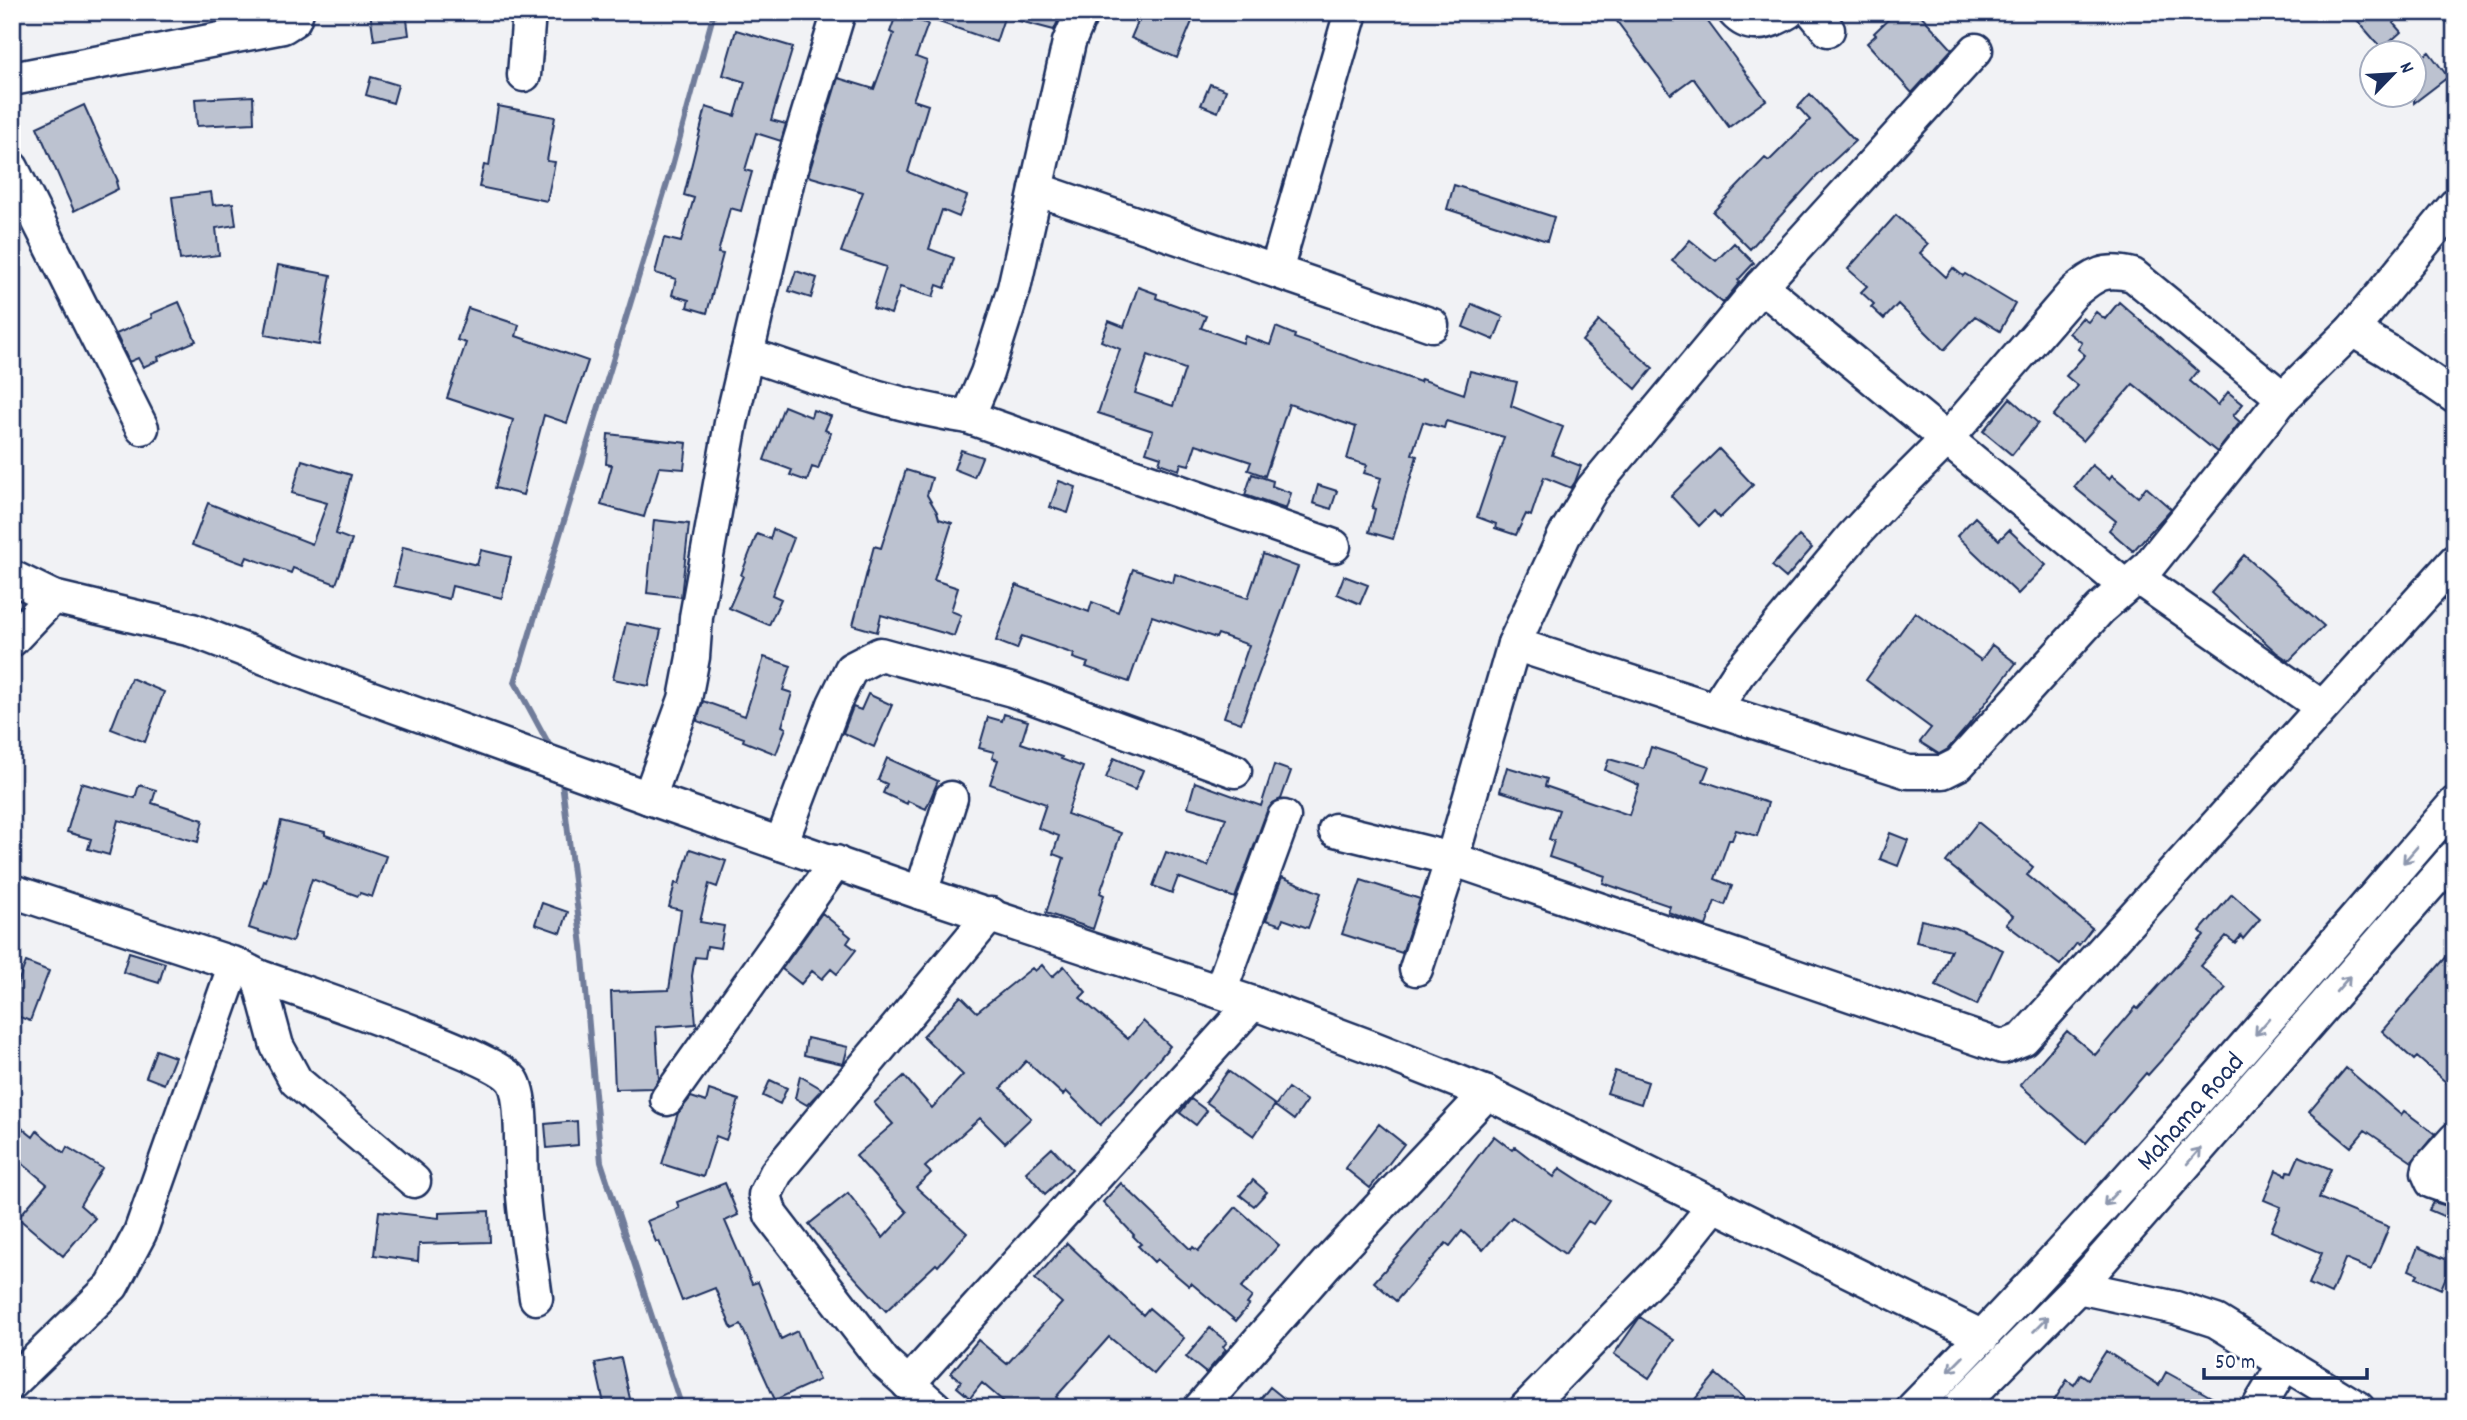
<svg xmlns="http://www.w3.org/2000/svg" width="2467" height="1420" viewBox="0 0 2467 1420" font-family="Dekko,sans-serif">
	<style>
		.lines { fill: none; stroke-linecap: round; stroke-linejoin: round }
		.stream { stroke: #707c9a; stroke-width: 6 }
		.building { fill: #bcc2d0; stroke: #1b2f5e; stroke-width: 2; fill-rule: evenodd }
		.minor-casing { stroke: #1b2f5e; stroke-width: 37 }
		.minor { stroke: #fff; stroke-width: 32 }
		.oneway { stroke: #8d97ae }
		.labels { text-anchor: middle; stroke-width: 7; stroke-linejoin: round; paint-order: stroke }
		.street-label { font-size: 28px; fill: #1b2f5e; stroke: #fff }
	</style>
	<rect width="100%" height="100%" fill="#f1f2f5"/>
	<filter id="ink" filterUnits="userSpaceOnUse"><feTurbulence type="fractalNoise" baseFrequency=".0143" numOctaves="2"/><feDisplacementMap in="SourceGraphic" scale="14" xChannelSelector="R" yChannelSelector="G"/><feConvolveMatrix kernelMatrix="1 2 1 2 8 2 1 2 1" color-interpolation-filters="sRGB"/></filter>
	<g filter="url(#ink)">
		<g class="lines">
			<path class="stream" d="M553 752 515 682 671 170 714 12
				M561 775 582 946 601 1162 682 1408"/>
		</g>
		<path class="building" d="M370 12H406L409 35 374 40Z
			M897 12 928 24 916 57 927 61 913 100 928 105 908 172 967 196 959 217 942 210 929 249 954 258 945 288 937 285 933 297 900 287 891 314 873 308 886 267 841 252 863 192 808 176 838 78 874 89 894 34 890 32Z
			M919 12H1006L996 42 919 15Z
			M1008 12H1056L1061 14 1054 30 1008 18Z
			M1142 12H1196L1177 58 1131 38Z
			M1610 12H1693L1700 21 1705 18 1766 100 1729 127 1693 78 1671 94Z
			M1896 12H1918L1952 49 1912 93 1867 43 1876 35 1874 33Z
			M2350 12H2405L2393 23 2401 32 2382 49Z
			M736 30 793 47 771 120 786 124 781 141 756 133 745 170 752 172 741 211 730 208 718 253 723 254 707 313 687 307 689 300 672 295 676 279 655 273 664 238 681 242 694 198 684 195 706 107 735 116 745 82 723 75Z
			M2429 52 2448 77 2414 103V63Z
			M371 77 398 85 393 103 366 95Z
			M1210 84 1226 90 1218 112 1201 105Z
			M1810 94 1855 141 1816 177 1750 249 1713 212 1765 158 1769 161 1810 120 1798 107Z
			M253 96 254 123 197 126 195 99Z
			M84 105 118 181 116 182 118 189 74 211 37 127Z
			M498 106 555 117 547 161 555 162 547 201 479 187 484 165 489 166Z
			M1454 185 1554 217 1547 241 1447 209Z
			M211 192 213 205 233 203 236 225 216 228 219 255 180 260 172 197Z
			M1896 215 1928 244 1920 253 1946 277 1953 268 1963 276 1965 274 2015 304 2000 331 1975 316 1944 350 1898 304 1884 319 1871 307 1874 304 1861 292 1867 286 1848 269Z
			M1690 240 1716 261 1734 243 1754 263 1738 280 1740 282 1723 303 1672 261Z
			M278 265 331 275 319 345 265 335Z
			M796 271 817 278 811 298 789 291Z
			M1138 287 1157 294 1156 298 1206 316 1201 328 1243 343 1245 336 1270 345 1276 327 1295 335 1294 338 1420 382 1421 379 1464 394 1470 371 1517 382 1511 406 1563 427 1552 455 1581 466 1575 482 1571 488 1544 477 1531 516 1526 514 1516 535 1495 528 1496 524 1477 517 1504 437 1446 421 1444 428 1423 422 1412 454 1417 456 1393 539 1369 532 1375 509 1372 508 1381 478 1364 473 1367 465 1347 459 1356 427 1289 404 1265 476 1248 470 1251 462 1196 444 1189 465 1181 463 1179 470 1159 463 1161 457 1146 452 1153 431 1098 413 1120 349 1101 341 1109 321 1124 327ZM1148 355 1185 369 1173 406 1135 393Z
			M179 302 196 341 158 357 159 360 143 367 138 358 129 362 116 334 152 318 151 314Z
			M2119 302 2198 371 2190 381 2218 405 2228 392 2243 404 2233 416 2240 422 2217 452 2133 384 2083 441 2053 416 2078 386 2066 376 2085 355 2078 349 2082 343 2069 333 2082 318 2088 322 2096 312 2105 319Z
			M1472 304 1503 317 1494 340 1463 327Z
			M468 308 519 325 516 336 588 361 567 423 544 415 523 495 495 488 513 420 447 398 466 343 457 340Z
			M1599 321 1653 368 1636 389 1582 341Z
			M2010 398 2038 423 2012 455 1983 431Z
			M784 406 811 417 813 410 831 416 825 430 831 433 818 469 812 467 807 481 790 475 792 470 764 460Z
			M608 434 687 443 684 469 659 467 644 517 601 505 612 465 606 464Z
			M1719 449 1753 485 1720 518 1714 511 1699 526 1671 496Z
			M961 450 982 457 974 477 954 469Z
			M302 460 351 475 336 534 352 540 336 584 293 568 291 573 247 557 244 564 192 545 208 503 312 544 327 503 292 493Z
			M2092 465 2109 479 2112 475 2138 497 2146 487 2171 509 2133 551 2109 530 2116 521 2074 487Z
			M906 470 932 478 927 495 937 512 939 519 952 523 934 580 958 588 951 611 961 615 954 636 881 615 877 632 853 625 874 546 881 548Z
			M1252 474 1273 481 1272 486 1291 493 1286 509 1245 495Z
			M1059 481 1076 487 1068 513 1050 507Z
			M1318 485 1337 491 1331 509 1313 503Z
			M1975 517 1999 540 2009 530 2046 565 2018 594 1957 536Z
			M654 520 689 524 681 597 647 593Z
			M773 529 794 538 772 595 781 599 769 625 729 608 743 576 741 575 757 534 770 539Z
			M1799 536 1812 548 1786 578 1772 566Z
			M403 547 477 565 481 550 511 557 502 598 452 586 449 599 394 586Z
			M1263 554 1298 567 1241 723 1224 717 1249 645 1218 634 1216 638 1152 616 1129 682 1086 667 1088 663 1073 658 1074 654 1022 636 1017 649 996 641 1016 585 1089 612 1092 602 1118 612 1133 569 1173 583 1175 574 1248 598Z
			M2244 555 2324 626 2289 661 2276 652 2211 593Z
			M1344 576 1368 585 1360 604 1337 594Z
			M1915 612 1981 660 1992 645 2016 663 1967 727 1948 749 1939 754 1920 742 1931 728 1866 680Z
			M626 623 661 630 649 686 613 679Z
			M764 657 791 666 783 690 792 693 782 726 786 728 776 754 743 741 744 738 697 721 703 701 745 716Z
			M131 678 164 692 145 742 111 729Z
			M868 694 892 705 874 747 843 733 853 707 861 710Z
			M1004 714 1028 721 1021 743 1062 757 1061 759 1083 767 1067 814 1121 833 1100 893 1104 895 1093 929 1046 913 1064 858 1053 854 1059 836 1038 828 1046 804 990 784 998 760 992 758 994 752 979 748 988 717 1002 721Z
			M1651 747 1709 766 1703 781 1768 803 1757 836 1736 830 1732 840H1729L1715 879 1732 886 1725 905 1715 901 1706 926 1668 912 1670 906 1603 883 1605 876 1549 857 1554 841 1549 839 1559 810 1500 791 1507 767 1547 779 1545 786 1629 815 1639 785 1605 770 1609 759 1644 769Z
			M887 758 938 781 926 809 908 801 907 804 883 793 887 784 878 780Z
			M1114 758 1143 770 1135 790 1106 778Z
			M1274 765 1291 771 1281 799 1273 803 1267 811 1235 898 1178 877 1172 893 1153 886 1166 852 1208 866 1226 818 1188 807 1195 782 1261 806Z
			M81 783 135 798 139 785 156 790 152 803 203 820 198 842 118 820 109 855 88 849 91 839 67 832Z
			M281 821 325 832V835L386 856 372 897 360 893 358 896 312 879 292 942 249 928 264 881 266 882Z
			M1978 822 2033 867 2027 875 2092 928 2079 945 2077 943 2060 965 2006 924 2013 916 1946 862Z
			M1890 833 1908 840 1898 866 1880 859Z
			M690 849 726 861 717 887 709 884 700 922 724 926 720 948 707 946 705 958 695 957 692 976 696 1024 656 1027 659 1079 653 1088 615 1089 611 992 669 990 681 910 669 907 675 883 679 884Z
			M1282 877 1321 893 1308 928 1283 919 1281 925 1266 920Z
			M1361 880 1420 899 1402 953 1342 934Z
			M2232 894 2260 919 2243 939 2241 936 2235 943 2226 936 2200 966 2226 988 2148 1075 2146 1073 2086 1143 2020 1085 2067 1031 2095 1055 2136 1007 2138 1009 2204 935 2200 931Z
			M542 903 568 912 561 933 535 924Z
			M822 913 851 937 847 943 856 950 837 974 831 969 822 979 812 971 801 984 782 969Z
			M1921 920 1956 928 2003 950 1977 1005 1936 986 1951 950 1916 942Z
			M2455 947V1090L2417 1057 2414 1060 2382 1031Z
			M129 952 165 963 159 983 123 972Z
			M26 962 49 971 30 1021 12 1014V997Z
			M1042 965 1052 977 1064 966 1086 992 1080 998 1128 1039 1143 1021 1170 1046 1133 1090 1100 1125 1066 1091 1063 1095 1026 1061 1001 1088 1031 1118 1005 1143 980 1118 925 1167 931 1173 916 1187 967 1233 938 1266 936 1264 886 1311 836 1257 809 1224 848 1193 883 1238 907 1212 856 1156 893 1124 874 1103 904 1076 932 1108 963 1075 923 1036 961 996 977 1012 1032 968 1035 971Z
			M807 1038 848 1047 844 1062 843 1064 804 1055Z
			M156 1050 175 1057 164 1084 146 1077Z
			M2346 1068 2401 1115 2404 1111 2435 1134 2412 1162 2365 1130 2351 1147 2309 1112Z
			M1228 1071 1275 1105 1254 1136 1206 1102Z
			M1615 1071 1648 1082 1641 1104 1607 1093Z
			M800 1076 822 1089 807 1105 795 1098Z
			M770 1080 787 1088 780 1104 763 1096Z
			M1288 1088 1307 1101 1294 1120 1275 1106Z
			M709 1090 739 1100 726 1140 716 1136 703 1177 662 1164 678 1113 691 1097 706 1102Z
			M1191 1099 1207 1111 1196 1125 1180 1113Z
			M12 1120 33 1137 37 1131 64 1153 67 1147 102 1168 80 1205 95 1218 63 1256 18 1218 47 1184 12 1155Z
			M577 1121 578 1145 547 1148 545 1124Z
			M1379 1124 1404 1144 1370 1188 1345 1168Z
			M1494 1136 1512 1150 1515 1147 1554 1177 1560 1168 1609 1200 1593 1224 1588 1221 1565 1254 1512 1217 1483 1250 1462 1231 1450 1246 1446 1243 1396 1301 1374 1282 1422 1228Z
			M1052 1148 1072 1169 1045 1194 1026 1172Z
			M2299 1156 2331 1169 2319 1198 2389 1227 2371 1270 2345 1259 2331 1294 2309 1284 2322 1253 2271 1231 2281 1207 2264 1200 2276 1170 2287 1175 2288 1171 2292 1172Z
			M1253 1180 1267 1192 1254 1206 1240 1195Z
			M725 1183 738 1215 725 1221 752 1284 758 1282 781 1339 797 1331 819 1380 775 1400 741 1325 732 1329 715 1288 682 1301 659 1241 656 1242 647 1221 679 1208 677 1202Z
			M1121 1183 1191 1250 1193 1247 1198 1251 1236 1207 1279 1245 1241 1288 1252 1297 1247 1304 1249 1305 1236 1321 1191 1283 1189 1286 1157 1259 1154 1262 1138 1246 1141 1244 1133 1236 1134 1235 1103 1202Z
			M2433 1202 2455 1208V1221L2429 1210Z
			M379 1211 439 1218V1213L489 1211 490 1242 419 1244 418 1261 374 1255Z
			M1067 1243 1143 1315 1149 1308 1184 1338 1154 1374 1109 1337 1056 1397 1068 1408H1011L982 1383 970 1398 957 1387 961 1381 951 1373 978 1340 1007 1364 1062 1303 1035 1279Z
			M2418 1247 2452 1262 2441 1289 2416 1278 2418 1274 2409 1270Z
			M1640 1317 1674 1340 1649 1378 1614 1354Z
			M1210 1328 1227 1342 1223 1347 1226 1350 1206 1373 1186 1357Z
			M2106 1351 2159 1385 2166 1372 2231 1408H2064L2054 1401 2067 1380 2074 1385 2081 1374 2088 1379Z
			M621 1358 632 1408H605L595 1363Z
			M1716 1374 1744 1398 1737 1408H1706L1695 1399Z
			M1270 1387 1296 1408H1253Z"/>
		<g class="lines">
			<g class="minor-casing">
				<g id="minor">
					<path d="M1734 12C1750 30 1770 23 1788 12"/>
					<path d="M1813 12 1828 30"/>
					<path d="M524 75 529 12"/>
					<path d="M12 79 283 27 294 20 297 12"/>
					<path d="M12 168 142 428"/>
					<path d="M1036 189 1432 325"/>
					<path d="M1276 271 1351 12"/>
					<path d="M1761 286 2125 586"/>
					<path d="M2352 330 2388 351 2455 397"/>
					<path d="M747 354 788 179 839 12"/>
					<path d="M968 417 1334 546"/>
					<path d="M12 577 53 597 192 630 333 684 649 798 921 893 1253 1003 1371 1047 1487 1093 1983 1337"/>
					<path d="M2138 578 2322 707"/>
					<path d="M12 640 53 597"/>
					<path d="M1514 644 1908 772H1943L1959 764 2100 609 2147 568 2283 398 2352 330 2455 205"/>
					<path d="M1715 709 1738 674 1852 537 1890 496 1947 439 2074 292C2096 274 2104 268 2133 275L2283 398"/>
					<path d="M649 798 685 699 693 657 696 617 731 423 747 354C820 378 892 406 968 417L987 373 1014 288 1069 42 1082 12"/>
					<path d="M1335 830 1452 859 2003 1047 2023 1039 2455 561"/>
					<path d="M781 844 834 704 851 669 880 654 1012 690 1235 771"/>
					<path d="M12 891 235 964 258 976C297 990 498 1057 513 1081 524 1099 520 1159 522 1182 524 1221 531 1260 536 1298"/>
					<path d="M921 893 951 798"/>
					<path d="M1416 969 1452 859 1514 644 1564 536 1592 489 1761 286 1976 50"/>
					<path d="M258 976 277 1046 296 1081 414 1181"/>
					<path d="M1220 992 1284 817"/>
					<path d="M667 1099 836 862"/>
					<path d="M2455 1139 2429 1168 2428 1173 2432 1182 2455 1190"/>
					<path d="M2078 1287 2176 1308 2216 1321 2358 1408"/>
					<path d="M12 1383 112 1286 140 1233 235 964"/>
					<path d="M908 1384 1253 1003"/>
					<path d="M936 1408 884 1362 771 1215 765 1195 776 1173 991 914"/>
					<path d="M1200 1408 1326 1264 1487 1093"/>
					<path d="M1526 1408 1672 1258 1715 1204"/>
					<path id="s1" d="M1913 1408C2103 1215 2278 1008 2455 803"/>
					<path d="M1958 1408 2078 1287 2455 856"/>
					<path d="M2258 1408 2285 1363"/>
				</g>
			</g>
			<use href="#minor" class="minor"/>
		</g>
		<defs><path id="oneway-shaft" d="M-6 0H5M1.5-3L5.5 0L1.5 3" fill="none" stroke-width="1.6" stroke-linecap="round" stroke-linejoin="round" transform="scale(1.75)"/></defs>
		<g class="oneway">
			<use href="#oneway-shaft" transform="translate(2410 855) rotate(131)"/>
			<use href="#oneway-shaft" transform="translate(2343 984) rotate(-49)"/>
			<use href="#oneway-shaft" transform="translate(2262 1027) rotate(131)"/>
			<use href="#oneway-shaft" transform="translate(2194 1156) rotate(-49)"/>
			<use href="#oneway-shaft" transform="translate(2111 1198) rotate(133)"/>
			<use href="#oneway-shaft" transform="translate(2041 1324) rotate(-45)"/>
			<use href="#oneway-shaft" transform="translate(1956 1364) rotate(135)"/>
		</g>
	</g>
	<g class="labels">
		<g class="street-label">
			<text dy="10" stroke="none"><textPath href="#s1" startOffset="406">Mahama Road</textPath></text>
		</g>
	</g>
	<rect width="2467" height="1420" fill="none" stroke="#fff" stroke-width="42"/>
	<rect x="21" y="21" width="2425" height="1378" fill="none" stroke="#1b2f5e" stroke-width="2.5" filter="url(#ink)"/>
	<g transform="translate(2393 74) rotate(65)"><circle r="33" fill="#ffffff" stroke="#a4acbf" stroke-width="2"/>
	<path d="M0-5L12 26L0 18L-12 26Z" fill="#1b2f5e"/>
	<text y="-10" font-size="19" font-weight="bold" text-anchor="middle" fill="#1b2f5e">N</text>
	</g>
	<path d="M2204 1368v10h163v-10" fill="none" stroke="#1b2f5e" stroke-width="3.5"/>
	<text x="2215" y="1368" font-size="21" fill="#1b2f5e" stroke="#ffffff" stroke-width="5" paint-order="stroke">50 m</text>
</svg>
